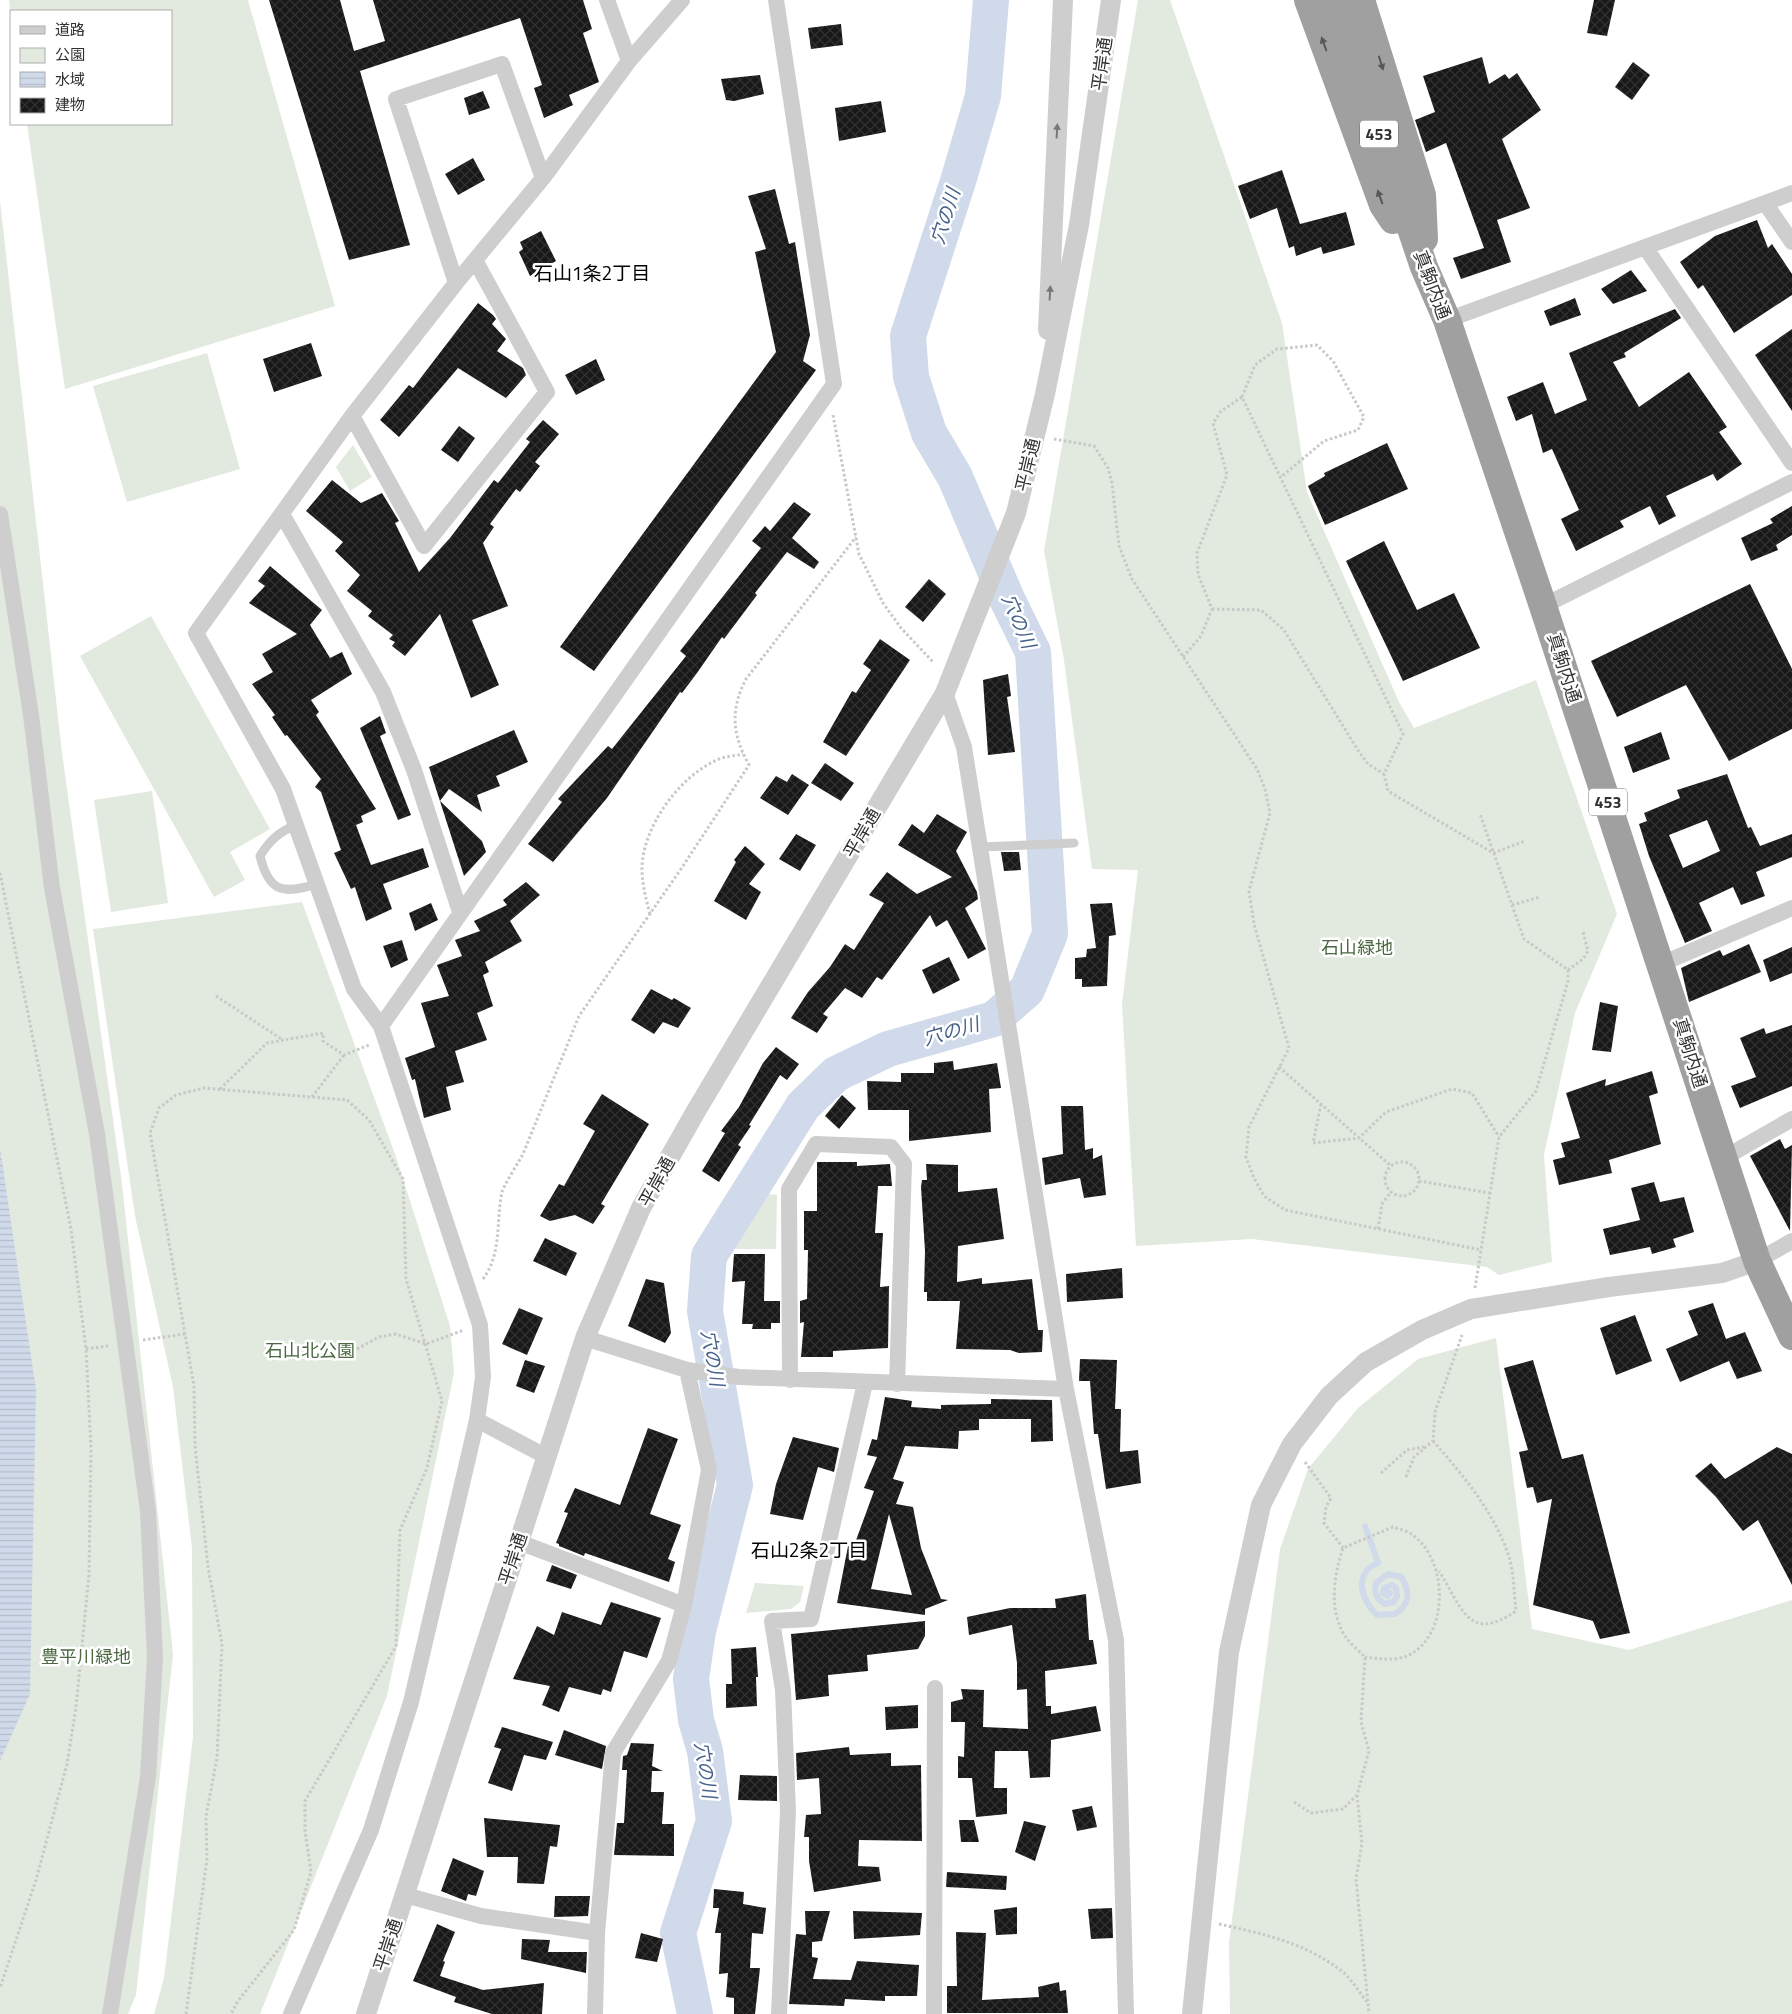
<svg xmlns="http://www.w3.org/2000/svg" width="1792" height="2014" viewBox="0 0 1792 2014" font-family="'Titillium Web','Noto Sans JP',sans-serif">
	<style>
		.green { fill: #e2e9de }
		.water { fill: url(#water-rules) }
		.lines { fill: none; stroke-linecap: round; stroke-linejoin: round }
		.stream { stroke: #d0daea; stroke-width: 6 }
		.river { stroke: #d0daea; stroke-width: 36 }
		.building { fill: url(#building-cross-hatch); fill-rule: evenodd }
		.path { stroke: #c8c8c8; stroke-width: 3; stroke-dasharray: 2.5 2.5; stroke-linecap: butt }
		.service { stroke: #cecece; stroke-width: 9 }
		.minor { stroke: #cecece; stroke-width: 16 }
		.tertiary { stroke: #cecece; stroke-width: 20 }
		.trunk { stroke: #a0a0a0; stroke-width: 28 }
		.oneway { fill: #585858 }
		.oneway2 { fill: #787878 }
		.labels { text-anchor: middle; stroke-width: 5; stroke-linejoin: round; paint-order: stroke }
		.shield { fill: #fff; stroke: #6f6f6f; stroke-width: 1 }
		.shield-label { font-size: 16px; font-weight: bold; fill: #313131 }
		.street-label { font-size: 18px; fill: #313131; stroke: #fff }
		.park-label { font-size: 18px; fill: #4c6943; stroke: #fff }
		.water-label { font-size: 19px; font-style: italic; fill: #47628c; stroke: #fff }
		.neighbourhood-label { font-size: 19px; fill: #000; stroke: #fff }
	</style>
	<defs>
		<pattern id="water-rules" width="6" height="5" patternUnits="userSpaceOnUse" patternTransform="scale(1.25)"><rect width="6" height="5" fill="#d0daea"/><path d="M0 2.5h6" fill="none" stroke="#b3bcc9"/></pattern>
		<pattern id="building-cross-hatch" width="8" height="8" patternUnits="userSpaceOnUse" patternTransform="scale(1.25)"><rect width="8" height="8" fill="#181818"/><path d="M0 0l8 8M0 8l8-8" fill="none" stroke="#313131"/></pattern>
	</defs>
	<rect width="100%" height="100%" fill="#fff"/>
	<path class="green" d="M9 0H248L335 306 65 389 27 124H171V11H11V18Z
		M1138 0H1170L1282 323 1307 492 1399 702 1414 728 1536 680 1617 914 1575 1013 1544 1155 1552 1262 1499 1275 1487 1267 1252 1239 1136 1246 1122 1004 1138 870 1092 869 1064 660 1044 551Z
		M0 201 62 753 122 1184 173 1654 136 1995 128 2014H0Z
		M207 353 240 469 127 502 93 386Z
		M353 445 372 477 350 491 336 467Z
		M151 616 270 829 230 852 245 880 214 897 80 656Z
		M152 791 168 903 111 912 94 800Z
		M302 902 395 1154 450 1326 454 1373 387 1696 260 2014H154L164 1978 193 1737 192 1548 173 1387 135 1216 93 929Z
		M767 1194 777 1195 776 1249H733Z
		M1496 1338 1532 1629 1629 1650 1792 1600V2014H1230L1229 1943 1280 1549 1308 1469 1358 1408 1418 1359Z
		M755 1583 804 1586 800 1602 791 1609 746 1613Z"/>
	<path class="water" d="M0 1148 36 1390 30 1694 0 1761Z"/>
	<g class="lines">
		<path class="stream" d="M1365 1526 1378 1563C1353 1572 1361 1601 1377 1615L1395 1614C1410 1604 1411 1592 1401 1577L1388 1574 1376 1583C1374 1593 1376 1598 1385 1604L1393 1602 1397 1597 1396 1588 1392 1585 1384 1588 1383 1593 1388 1596 1390 1593 1387 1592"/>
		<path class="river" d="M695 2014 678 1933 714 1821 705 1751 696 1720 691 1679 698 1631 735 1485 705 1311 709 1256 803 1106 836 1074 888 1049 994 1019 1027 990 1050 934 1033 652 1007 599 955 477 929 433 911 377 908 336 959 178 983 96 991 0"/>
	</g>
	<path class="building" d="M269 0H340L354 51 385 41 373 0H583L592 29 583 33 599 82 569 95 573 105 544 118 534 88 542 85 520 18 360 71 410 245 349 260Z
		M1594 0H1615L1607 36 1587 33Z
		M841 24 843 45 811 49 808 28Z
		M1482 57 1489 84 1505 74 1509 79 1517 73 1541 110 1502 139 1530 208 1497 220 1511 262 1461 279 1453 258 1484 248 1446 143 1426 152 1415 120 1435 112 1423 76Z
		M1633 62 1650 75 1632 100 1615 87Z
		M760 75 764 94 734 101 726 100 721 79Z
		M483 91 490 108 469 115 464 98Z
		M881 101 886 132 839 141 835 108Z
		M473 158 485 180 458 195 445 174Z
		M1282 170 1300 224 1346 212 1355 245 1323 254 1321 247 1296 256 1294 246 1289 248 1277 208 1250 219 1238 186Z
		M775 189 789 244 795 242 810 335 803 361 816 370 594 671 560 647 776 352 755 252 766 249 748 196Z
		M1757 220 1768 248 1772 244 1792 274V295L1734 333 1703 285 1698 289 1680 262 1715 236Z
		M541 231 556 261 530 276 519 252 523 249 520 242Z
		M1631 270 1647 291 1613 304 1601 289Z
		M1575 298 1581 315 1550 326 1544 311Z
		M478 303 493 315 496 319 492 324 506 339 497 351 523 368 526 375 506 398 458 368 399 437 380 420 409 385 413 388Z
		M1675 309 1681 318 1624 353 1626 357 1613 362 1639 407 1689 372 1727 427 1719 432 1742 464 1717 481 1713 474 1666 496 1676 516 1659 525 1650 506 1620 521 1624 527 1576 551 1561 519 1579 510 1552 449 1543 453 1532 414 1516 421 1507 397 1543 382 1555 414 1587 400 1569 353Z
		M1792 329V411L1755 355Z
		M311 343 322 376 274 392 263 359Z
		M596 359 605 380 576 395 565 375Z
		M543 420 559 434 535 462 540 466 520 492 516 489 490 524 494 527 483 543 508 606 472 620 499 685 471 698 440 614 405 656 392 646 395 642 389 639 393 635 368 616 372 611 347 591 360 575 335 551 343 542 306 511 332 480 361 503 382 493 399 521 395 523 419 572 450 538 494 480 498 483 530 442 526 439Z
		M459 426 475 438 458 462 441 450Z
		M1387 443 1408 489 1325 525 1308 486 1325 476 1324 473Z
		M794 502 811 514 792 538 819 562 814 569 787 552 755 593 757 595 724 639 722 637 697 673 682 693 680 692 607 798 553 862 528 844 562 802 558 799 608 746 612 749 686 656 680 651 761 548 752 541 765 526 770 531Z
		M1792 506V535L1776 545 1778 550 1751 561 1741 538 1773 523 1770 519Z
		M1384 541 1417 610 1454 593 1480 648 1403 681 1346 561Z
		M270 566 322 610 310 625 330 658 342 652 352 674 311 700 319 712 316 715 376 809 361 816 363 822 356 825 371 865 423 848 429 867 383 884 392 909 366 921 355 887 351 889 334 853 341 850 321 792 315 787 321 779 287 735 285 736 272 717 275 715 252 684 273 672 262 654 297 634 249 603 265 586 258 581Z
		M929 579 946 594 923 622 905 607Z
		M1750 584 1792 669V729L1729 761 1686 685 1617 717 1591 661Z
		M880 639 910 660 846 756 823 742 852 691 856 693 871 670 863 664Z
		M1008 674 1011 696 1007 697 1015 752 988 755 983 680Z
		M380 716 386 733 380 736 411 815 398 820 360 728Z
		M514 730 528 762 496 776 500 786 477 795 482 812 449 789 440 801 482 841 486 852 464 876 429 767Z
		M1661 732 1670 759 1633 773 1624 747Z
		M825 763 854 783 841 801 811 783Z
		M792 774 809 785 788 815 760 798 776 776 787 782Z
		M1727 774 1748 828 1751 827 1760 846 1792 834V857L1756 872 1765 896 1741 905 1733 887 1699 903 1712 931 1685 943 1649 856 1639 824 1647 821 1644 813 1680 798 1677 790ZM1707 820 1720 851 1683 868 1669 835Z
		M937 814 967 832 956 851 977 892 978 899 965 908 986 949 968 959 947 920 936 927 930 915 882 980 877 977 862 998 845 988 823 1014 828 1017 817 1033 791 1018 808 992 830 967 845 944 854 950 884 903 869 895 887 872 917 894 952 877 898 845 912 824 924 833Z
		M796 834 816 845 800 871 779 859Z
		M745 846 765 864 749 884 761 892 746 920 714 901 736 862 734 860Z
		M1001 852H1019L1021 870 1004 871Z
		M526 882 540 895 510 921 522 941 485 962 489 972 483 975 493 1006 477 1013 487 1040 455 1051 464 1082 446 1087 451 1110 424 1118 415 1079 412 1080 405 1058 435 1047 421 1003 449 996 437 965 462 956 455 940 480 931 474 921 507 905 503 900Z
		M431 903 438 920 415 931 409 913Z
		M1112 903 1116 935 1109 936 1107 986 1082 987V979H1075V958L1086 957 1087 949 1096 948 1090 904Z
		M402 940 408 960 391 968 383 946Z
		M1749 944 1761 972 1689 1002 1681 968 1720 950 1723 956Z
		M1792 947V973L1770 982 1763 960Z
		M949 957 960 980 933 994 922 970Z
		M651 989 672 1000 674 998 691 1008 678 1028 663 1022 654 1034 631 1020Z
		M1600 1002 1618 1006 1611 1052 1592 1050Z
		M1792 1025V1086L1740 1108 1731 1086 1756 1077 1740 1038 1764 1028 1766 1034Z
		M776 1047 799 1064 787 1080 780 1075 749 1125 751 1126 738 1145 741 1147 719 1182 702 1171 725 1133 721 1131 739 1107 763 1063Z
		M953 1061 954 1070 997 1063 1001 1088 989 1089 991 1132 909 1141V1110H868L867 1081 901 1082V1073H934V1063Z
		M1652 1071 1658 1093 1649 1096 1661 1144 1609 1160 1612 1173 1559 1185 1553 1160 1565 1157 1561 1143 1580 1138 1566 1093 1606 1079 1605 1086Z
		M602 1094 649 1124 601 1204 605 1206 593 1224 575 1215 550 1221 540 1216 559 1184 564 1186 595 1131 583 1124Z
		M842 1095 856 1108 839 1129 825 1116Z
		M1061 1106H1083L1085 1150 1093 1148V1159L1102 1155 1106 1195 1084 1198 1080 1178 1045 1185 1042 1158 1063 1154Z
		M1780 1139 1785 1149 1792 1145 1790 1231 1750 1156Z
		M817 1162H857V1166L890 1164 892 1186H878L875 1233H883L880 1287 889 1286 888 1348 833 1351V1357H801L804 1322 800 1323V1301L807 1299 808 1250H804V1211H817Z
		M926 1164 958 1165V1192L997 1188 1004 1239 958 1246 957 1282 982 1278V1284L1032 1279 1038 1330H1043L1042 1352 1019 1353 1010 1350 956 1349 960 1301H927V1292H924L925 1251 921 1187 922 1180H927Z
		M1654 1182 1660 1202 1684 1197 1694 1232 1673 1239 1676 1247 1652 1254 1650 1247 1610 1255 1603 1229 1640 1220 1631 1188Z
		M545 1238 577 1253 566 1276 533 1261Z
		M734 1254H765L764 1301H780V1323H771V1329H752L753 1324H742L745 1281 732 1282Z
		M1122 1268 1123 1298 1067 1302 1066 1274Z
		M646 1279 664 1283 671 1333 665 1343 628 1326Z
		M1713 1303 1726 1339 1745 1332 1762 1371 1737 1379 1729 1361 1680 1382 1666 1349 1698 1335 1688 1311Z
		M519 1308 543 1318 527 1355 502 1344Z
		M1635 1315 1652 1361 1616 1375 1600 1328Z
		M1080 1359 1117 1360 1115 1409H1121L1120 1452 1138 1450 1141 1483 1106 1489 1098 1434H1094L1090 1381H1079Z
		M525 1360 545 1366 534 1393 516 1386Z
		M1533 1360 1562 1459 1583 1454 1630 1633 1600 1639 1593 1621 1533 1605 1552 1499 1537 1503 1533 1487 1527 1488 1519 1452 1528 1450 1504 1368Z
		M885 1397 912 1401 911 1407 941 1409V1405L991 1404V1399L1052 1400 1053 1441 1031 1442V1419H979V1430L959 1431 958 1449 905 1446 893 1479 904 1482 896 1504 913 1507 921 1548 941 1599 948 1600 925 1609V1615L837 1603 849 1541 855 1543 874 1491 864 1488 877 1457 867 1455 872 1439 877 1440ZM889 1514 890 1518 912 1595 871 1589Z
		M648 1428 678 1439 650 1514 681 1525 668 1559 675 1562 669 1582 585 1553 584 1556 559 1546V1544L556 1543 568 1513 564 1512 575 1488 620 1505Z
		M793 1437 839 1448 834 1472 818 1467 803 1520 770 1514 776 1484Z
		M1777 1447 1792 1454V1585L1758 1520 1743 1531 1716 1497 1695 1476 1711 1463 1725 1479Z
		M552 1565 577 1575 571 1589 546 1581Z
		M1086 1594 1089 1640H1093L1097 1664 1045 1671 1046 1706H1051V1714L1096 1706 1101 1731 1051 1740 1050 1777 1030 1778 1028 1751H995L994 1788H1007V1814L976 1817 972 1778H958V1756L964 1757 965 1722H951V1702L963 1699 961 1689 984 1690 983 1727 1028 1729 1027 1689 1017 1690V1663L1012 1625 969 1635 967 1617 1010 1608H1056L1055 1599Z
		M611 1602 661 1618 647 1658 624 1651 611 1692 603 1689 601 1695 569 1687 559 1712 542 1705 550 1686 513 1679 537 1626 554 1635 562 1612 601 1625Z
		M925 1621V1636L918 1649 867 1655 868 1671 828 1675 829 1696 796 1700 791 1634Z
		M756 1647 758 1677H756L757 1706 726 1708V1684H732L731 1649Z
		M918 1705V1728L886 1730 885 1707Z
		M502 1727 553 1742 546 1760 524 1755 512 1791 488 1783 501 1749 494 1747Z
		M564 1730 606 1746 602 1769 555 1755Z
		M631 1743 654 1744 652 1766 663 1771H652L651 1792H664L662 1824H674V1856L614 1855 617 1823H624L627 1770H622L623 1756 627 1755Z
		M849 1747 850 1755 891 1753V1766L921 1765 922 1841 859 1840 858 1866 879 1867 881 1881 814 1892 809 1861V1837H804L806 1815 821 1814 819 1778 797 1780 796 1753Z
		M740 1775 777 1776V1801L738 1800Z
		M1092 1806 1097 1827 1077 1831 1072 1810Z
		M484 1818 560 1825 557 1847 550 1846 544 1884 517 1883 518 1857H487Z
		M959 1820H974L979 1842H961Z
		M1024 1821 1046 1826 1035 1861 1015 1852Z
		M453 1858 484 1871 476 1896 468 1894 466 1901 441 1891Z
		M947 1872 1007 1876 1006 1890 946 1887Z
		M714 1889 744 1892 743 1904 766 1908 763 1934 752 1933 750 1968H760L755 2014H734V1998L726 1997 728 1973 719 1974 721 1933H715L719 1908H713Z
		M555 1896H590L588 1916 554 1917Z
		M1017 1907V1934L996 1935 994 1910Z
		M1112 1908 1113 1938 1091 1939 1088 1909Z
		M805 1911H830L822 1941 812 1942V1957L818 1958 813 1979 851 1980 857 1961 919 1965 917 1996H885V2001L845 1999 844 2006 789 2004 796 1934 806 1935Z
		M853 1911 922 1913 920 1935 854 1939Z
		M437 1924 455 1932 443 1961 445 1962 440 1976 483 1990 544 1983 542 2014H492L454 2002 456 1997 413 1981Z
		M956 1932 986 1933 982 2000 1039 1997 1038 1987 1059 1982 1060 1991 1066 1990 1068 2013H947V1986H957Z
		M641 1933 663 1939 657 1962 635 1958Z
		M522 1939 550 1940 548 1952H587L586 1973 521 1959Z"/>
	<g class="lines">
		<path class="path" d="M1242 397 1255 365 1277 349 1317 345 1333 361 1364 417 1358 430 1324 441 1281 477
			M833 415 859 554 883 603 901 628 934 663
			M1054 439 1094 446 1108 468 1112 483 1119 546 1132 579 1257 769 1265 789 1270 813 1249 891 1254 924 1289 1048 1249 1127 1246 1157 1254 1178 1264 1196 1285 1210 1481 1250
			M1212 609 1261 610 1284 630 1359 752 1368 764 1384 774
			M1183 657 1201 636 1212 609 1198 574 1197 553 1227 475 1213 423 1221 411 1242 397 1403 734 1384 774 1388 791 1493 853 1525 841
			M0 873 71 1229 86 1349 91 1448 89 1574 76 1707 67 1764 36 1880 0 1988
			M1512 905 1540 897
			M650 914C646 899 642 884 642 869 642 827 680 776 717 760 725 756 735 756 743 754
			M1568 970 1583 959 1588 951 1583 932
			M216 996 283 1040
			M1279 1067 1391 1166
			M220 1089 267 1043 323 1033V1041L344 1055 369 1045
			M312 1097 344 1055
			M1321 1104 1313 1143 1359 1138 1386 1112 1452 1089 1472 1093 1499 1137
			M1385 1179a17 17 0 1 1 34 0a17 17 0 1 1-34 0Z
			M1419 1181 1490 1193
			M1378 1229 1382 1204 1391 1192
			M483 1279C502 1254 496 1220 502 1192 504 1185 518 1163 523 1154L579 1016 681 869 749 765C732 734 730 710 746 679L856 537
			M1475 1288 1499 1137 1536 1091 1568 981V970L1524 939 1480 814
			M143 1340 185 1334
			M86 1349 108 1346
			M357 1349 379 1337 396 1334 426 1344 464 1330
			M1433 1441C1463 1475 1495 1513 1509 1557 1514 1573 1514 1594 1516 1611 1468 1644 1462 1607 1439 1571
			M1305 1462 1331 1498 1326 1507 1324 1523 1343 1548
			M1381 1473 1407 1450 1424 1447
			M1406 1477 1414 1457 1433 1441 1435 1412 1462 1335
			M1357 1795 1362 1843 1356 1879 1369 2014
			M1294 1802 1311 1813 1343 1809 1357 1795 1369 1751 1361 1722 1365 1657C1358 1650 1348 1642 1343 1633 1329 1606 1334 1576 1343 1548L1393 1527C1399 1529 1409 1531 1414 1536 1449 1563 1449 1637 1407 1656 1394 1661 1378 1659 1365 1657
			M1219 1924C1264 1934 1307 1943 1344 1973 1353 1981 1360 1994 1368 2003
			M186 2014 207 1859 206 1816 217 1758 222 1644 208 1567 195 1446 194 1386 150 1133 159 1108 176 1095 204 1088 347 1100 369 1120 403 1179 406 1279 442 1401 427 1468 400 1530 396 1646 305 1801V1831L311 1872 294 1930 238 2001 231 2014"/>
		<path class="service" d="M296 825C279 832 270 840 260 856 269 893 283 894 317 884
			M980 847 1074 843"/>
		<path class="minor" d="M607 0 629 61
			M1765 203 1792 242
			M1645 247 1792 463
			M456 283 396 99 502 64 543 178
			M1447 320 1792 193
			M352 416 424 546 547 392 475 260
			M0 514 31 715 52 888 97 1134 148 1511 155 1657 148 1777 110 2014
			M282 514 383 692 414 770 460 912
			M1543 606 1792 482
			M945 693 964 747 1066 1389 1116 1640 1126 2014
			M1661 964 1792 908
			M381 1026 834 384 776 0
			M1724 1158 1792 1119
			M1757 1261 1792 1241
			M585 1338 687 1370 739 1377 1066 1389
			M790 1380 789 1189 816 1144 891 1147 904 1164 897 1384
			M477 1420 547 1457
			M684 1605 709 1470 687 1370
			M405 1895 481 1916 597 1933 613 1753 669 1661 684 1605 519 1542
			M291 2014 371 1830 411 1702 477 1420 483 1377 480 1325 381 1026 354 989 283 789 196 633 352 416 456 283 543 178 629 61 682 0
			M595 2014 597 1933
			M779 2014 788 1811 783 1690 772 1621 811 1619 865 1383
			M934 2014 935 1688"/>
		<path class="tertiary" d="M1048 330 1063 0
			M366 2014 585 1338 641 1208 696 1111 945 693 1016 513 1045 394 1079 225 1111 0
			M1192 2014 1229 1652 1261 1505 1292 1444 1329 1396 1366 1362 1422 1330 1471 1309 1609 1287 1722 1273 1757 1261"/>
		<path class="trunk" d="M1308 0 1383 205 1393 220
			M1334 0 1424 267 1447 320 1543 606 1757 1261 1792 1336
			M1361 0 1422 195 1424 239"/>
	</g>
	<defs><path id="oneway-solid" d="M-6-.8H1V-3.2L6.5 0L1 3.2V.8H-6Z" transform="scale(1.25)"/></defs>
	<g class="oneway">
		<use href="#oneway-solid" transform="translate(1324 44) rotate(-110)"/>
		<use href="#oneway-solid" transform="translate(1381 63) rotate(73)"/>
		<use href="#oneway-solid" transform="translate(1380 197) rotate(-110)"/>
	</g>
	<g class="oneway2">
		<use href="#oneway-solid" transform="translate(1057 131) rotate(-87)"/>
		<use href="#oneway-solid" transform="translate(1050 293) rotate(-87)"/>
	</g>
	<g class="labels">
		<g class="shield">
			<rect x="1360" y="120.5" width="38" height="27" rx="4"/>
			<rect x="1589" y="788.5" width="38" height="27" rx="4"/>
		</g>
		<g class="shield-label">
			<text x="1379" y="140">453</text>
			<text x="1608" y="808">453</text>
		</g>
		<g class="street-label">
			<text transform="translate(1102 64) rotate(-82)" y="6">平岸通</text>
			<text transform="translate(1432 285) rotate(69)" y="6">真駒内通</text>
			<text transform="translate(1028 465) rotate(-77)" y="6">平岸通</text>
			<text transform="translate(1564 668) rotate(72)" y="6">真駒内通</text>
			<text transform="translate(862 833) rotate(-60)" y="6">平岸通</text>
			<text transform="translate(1690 1053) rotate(72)" y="6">真駒内通</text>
			<text transform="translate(657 1182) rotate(-61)" y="6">平岸通</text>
			<text transform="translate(513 1559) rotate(-72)" y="6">平岸通</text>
			<text transform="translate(388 1945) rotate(-72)" y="6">平岸通</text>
		</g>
		<g class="park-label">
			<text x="1357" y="954">石山緑地</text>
			<text x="310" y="1357">石山北公園</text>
			<text x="86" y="1663">豊平川緑地</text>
		</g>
		<g class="water-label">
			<text transform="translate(945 216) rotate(-73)" y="7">穴の川</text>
			<text transform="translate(1019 621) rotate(67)" y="7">穴の川</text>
			<text transform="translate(951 1031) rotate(-16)" y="7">穴の川</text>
			<text transform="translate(713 1358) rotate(80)" y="7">穴の川</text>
			<text transform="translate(706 1770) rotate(81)" y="7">穴の川</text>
		</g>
		<g class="neighbourhood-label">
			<text x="592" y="280">石山1条2丁目</text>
			<text x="809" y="1557">石山2条2丁目</text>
		</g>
	</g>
	<rect x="10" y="10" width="162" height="115" fill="#ffffff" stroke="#adadad"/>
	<rect x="20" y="26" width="25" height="8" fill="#cecece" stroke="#adadad"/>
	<text x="55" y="35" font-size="15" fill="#313131">道路</text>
	<rect x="20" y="48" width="25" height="15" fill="#e2e9de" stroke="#adadad"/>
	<text x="55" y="60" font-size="15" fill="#313131">公園</text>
	<rect x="20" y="72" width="25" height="15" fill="url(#water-rules)" stroke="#adadad"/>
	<text x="55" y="85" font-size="15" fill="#313131">水域</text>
	<rect x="20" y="98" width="25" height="15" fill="url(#building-cross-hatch)" stroke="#adadad"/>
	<text x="55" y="110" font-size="15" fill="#313131">建物</text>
</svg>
